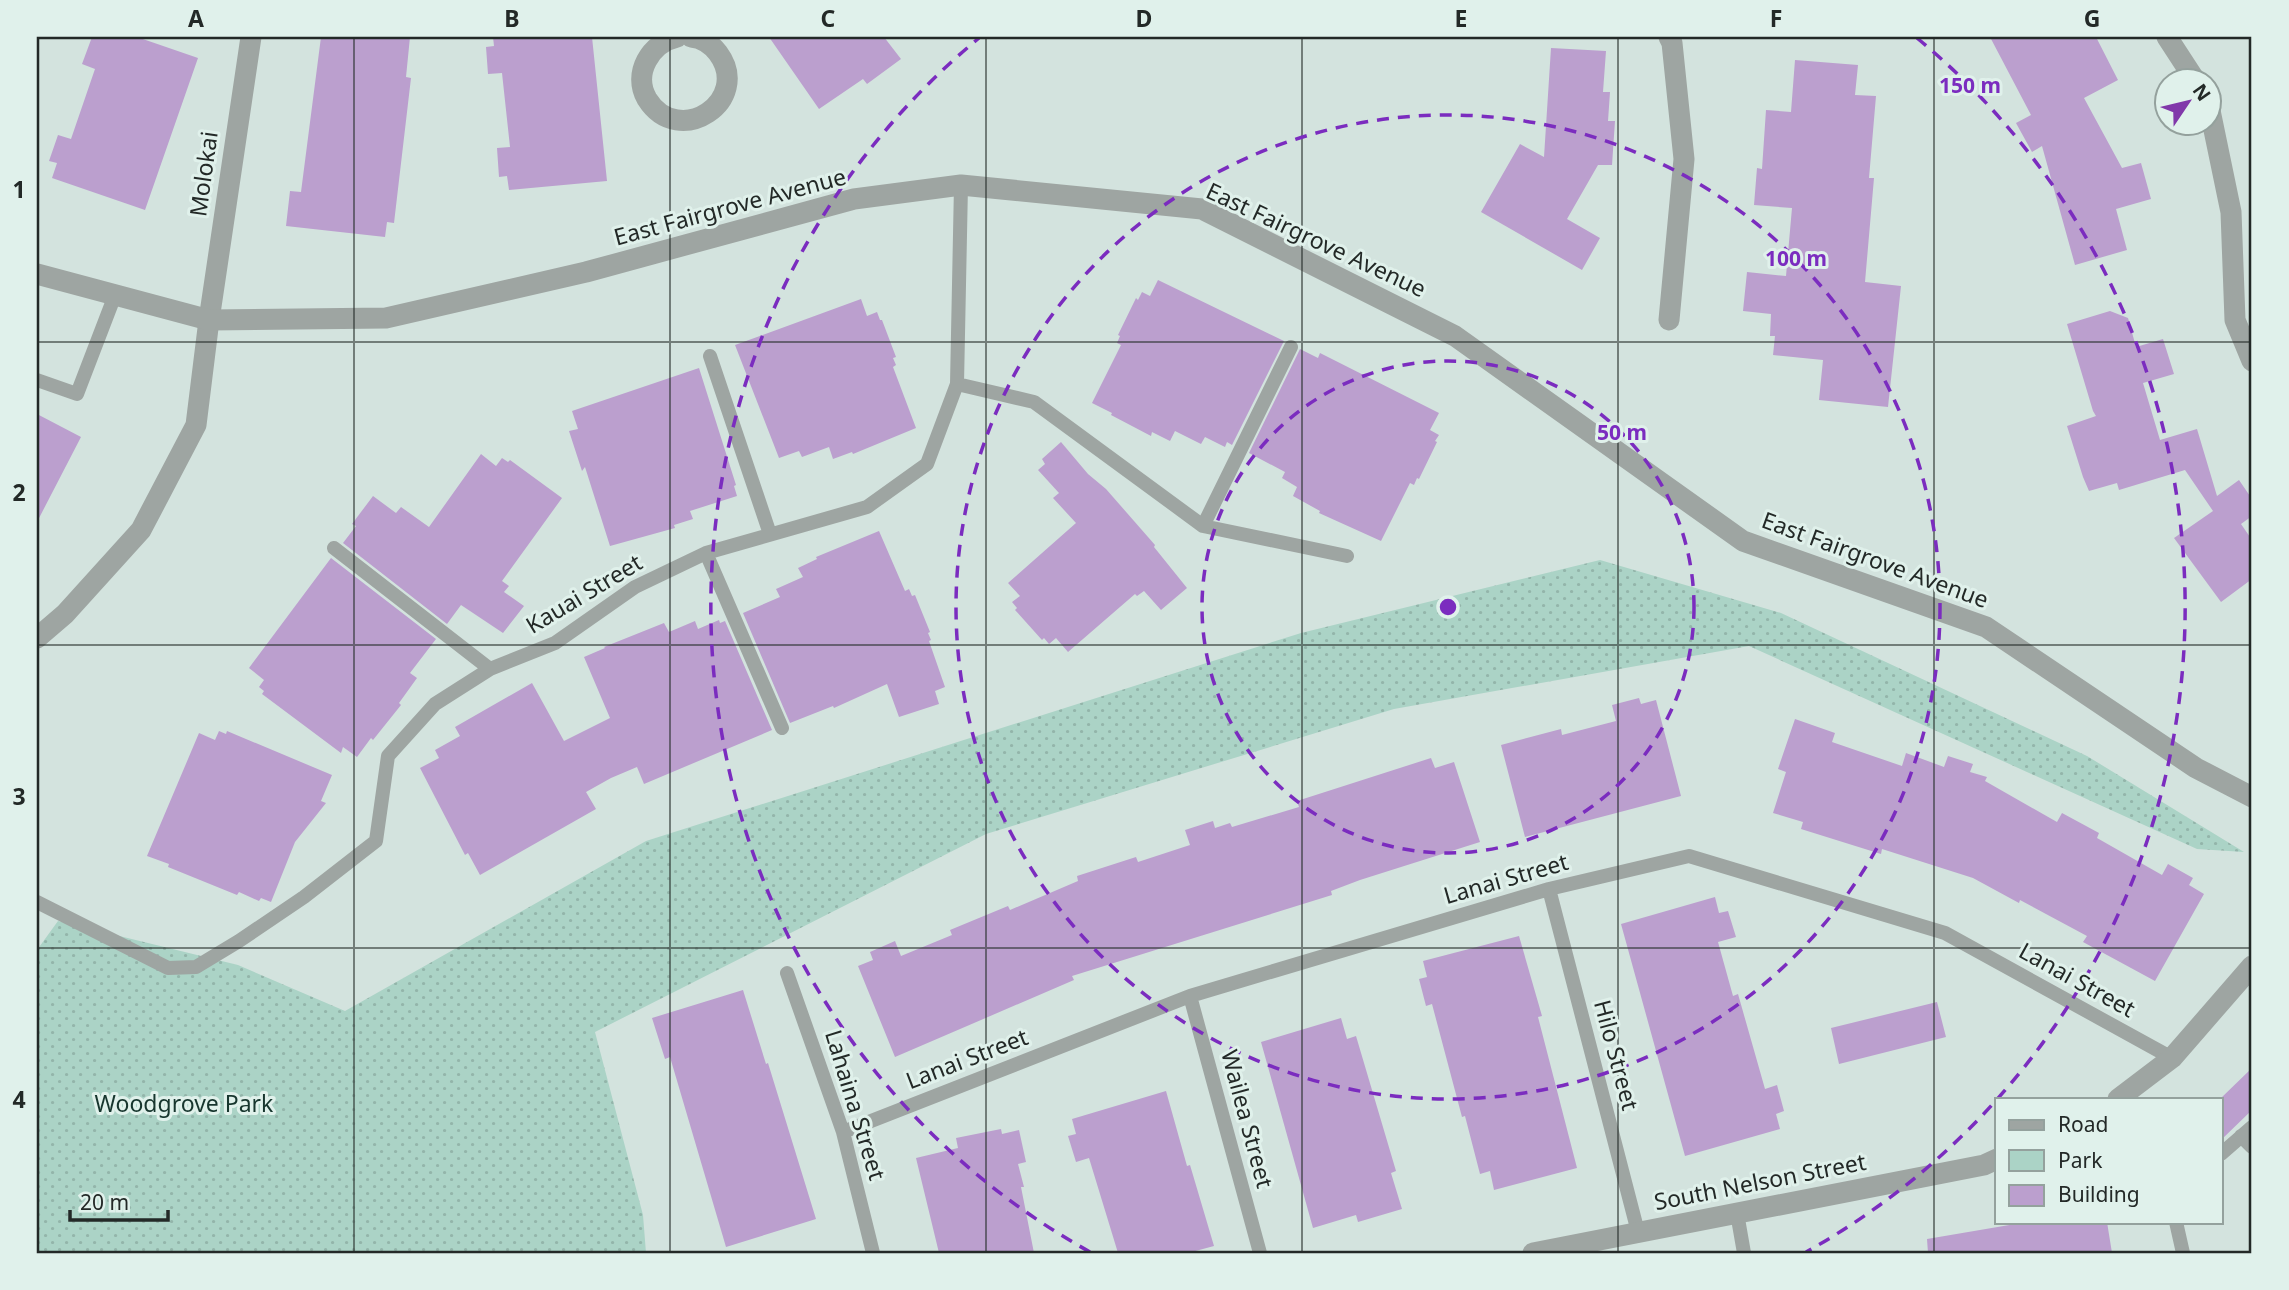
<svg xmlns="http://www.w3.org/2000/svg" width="2289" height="1290" viewBox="0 0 2289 1290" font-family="'Noto Sans',sans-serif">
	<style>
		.green { fill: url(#green-dots) }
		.building { fill: #bb9fce }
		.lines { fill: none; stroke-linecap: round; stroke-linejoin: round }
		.service { stroke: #9ea5a2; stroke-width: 14 }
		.minor { stroke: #9ea5a2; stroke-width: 21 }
		.tertiary { stroke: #9ea5a2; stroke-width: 21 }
		.grid { fill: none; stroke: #232927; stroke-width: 2; stroke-opacity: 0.55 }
		.ring { fill: none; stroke: #7b2cbf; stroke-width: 3.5; stroke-dasharray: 12 9 }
		.labels { text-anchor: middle; stroke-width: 6; stroke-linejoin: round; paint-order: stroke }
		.street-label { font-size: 23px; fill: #232927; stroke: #e0f1eb }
		.park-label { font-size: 23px; fill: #17362e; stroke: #e0f1eb }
		.centre { fill: #7b2cbf; stroke: #e0f1eb; stroke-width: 3.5 }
		.ring-label { font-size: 21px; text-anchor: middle; font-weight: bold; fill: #7b2cbf; stroke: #e0f1eb; stroke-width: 6; stroke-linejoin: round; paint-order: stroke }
		.neatline { fill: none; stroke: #232927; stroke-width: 2.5 }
		.grid-label { font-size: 23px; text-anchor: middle; font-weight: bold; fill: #232927 }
	</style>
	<defs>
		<pattern id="green-dots" width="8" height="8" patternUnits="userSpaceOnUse" patternTransform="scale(1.75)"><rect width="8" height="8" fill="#abd3c6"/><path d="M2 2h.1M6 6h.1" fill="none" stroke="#93b5aa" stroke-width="1.8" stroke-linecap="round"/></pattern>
	</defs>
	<rect width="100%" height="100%" fill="#d3e3de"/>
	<path class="green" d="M1600 560 1781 613 2087 756 2244 852 2197 849 1749 646 1394 709 986 834 595 1032 643 1215 646 1253H37V950L58 921 238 965 345 1011 646 841 1301 633Z"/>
	<path class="building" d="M92 37H137L198 58 145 210 52 178 57 163 49 161 58 135 71 139 95 69 82 64Z
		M321 37H410L406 77 411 78 394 223 387 222 385 237 286 226 290 191 301 192Z
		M493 37H592L607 181 509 190 507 176 499 177 497 148 510 147 502 73 488 74 486 47 494 46Z
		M769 37H884L901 59 867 84 863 79 819 109Z
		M1990 37H2096L2118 80 2084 98 2122 168 2141 163 2151 199 2116 209 2127 250 2075 265 2042 146 2032 152 2016 123 2031 115Z
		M1551 48 1606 51 1603 92H1610L1608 121H1615L1612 165H1598L1567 219 1600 238 1582 270 1481 212 1520 144 1544 157Z
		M1795 60 1858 65 1855 95 1876 96 1869 178H1874L1865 282 1901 286 1888 407 1819 400 1823 360 1773 355 1775 336H1770L1771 314 1743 311 1747 272 1786 276 1792 208 1754 205 1757 168 1762 169 1766 110 1791 112Z
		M1158 280 1284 341 1232 445 1227 442 1225 447 1205 437 1201 444 1175 431 1170 441 1152 432 1151 436 1111 415 1112 413 1092 403 1121 345 1117 343 1120 336 1118 335 1136 298 1138 300 1142 292 1150 296Z
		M861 299 867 316 877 312 880 320H882L896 357 893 358 896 365 893 367 916 428 853 454 852 452 833 459 829 447 802 457 799 451 779 458 735 345Z
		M2110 311 2128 318 2136 347 2163 339 2174 374 2143 383 2160 440 2197 429 2217 496 2239 480 2252 499V516L2241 524 2252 540V579L2221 602 2174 538 2213 511 2185 470 2119 490 2117 483 2089 491 2083 477 2067 426 2096 416 2093 411 2067 324Z
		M1300 349 1318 358 1320 353 1439 413 1430 430 1439 435 1435 441 1437 442 1419 479 1417 478 1414 485 1410 483 1381 541 1319 513 1320 511 1293 496 1297 487 1282 478 1285 472 1249 453Z
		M699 368 736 485 734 486 737 496 690 511 693 519 674 525 675 528 610 546 585 467 582 471 569 431 578 429 572 411Z
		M37 414 81 437 37 522Z
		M1061 442 1088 474 1106 489 1155 545 1154 547 1187 588 1161 610 1144 591 1137 596 1135 594 1068 652 1056 638 1049 644 1044 638 1042 640 1015 610 1017 608 1012 602 1020 596 1008 583 1076 523 1053 498 1059 493 1038 470 1045 464 1042 459Z
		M481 454 496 466 502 458 508 462 510 460 562 498 502 581 509 586 504 592 524 606 503 633 461 605 447 624 343 543 356 526 352 524 373 496 396 513 401 507 429 527Z
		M879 531 905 591 909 589 912 596 915 595 930 632 928 633 931 640 929 641 945 687 935 691 939 704 899 717 887 684 834 708 833 706 790 723 743 613 780 597 776 589 803 577 798 568 817 559 816 557Z
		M331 558 436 639 410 673 417 678 399 703 401 705 373 740 371 738 357 757 343 747 341 753 262 694 264 691 259 687 264 680 249 668Z
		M719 620 720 623 725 621 772 730 644 784 637 767 611 778 586 792 596 809 480 875 468 853 465 855 420 768 439 758 435 750 460 736 455 727 532 683 564 741 610 718 584 657 605 648 604 647 664 623 669 632 695 621 698 629Z
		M1639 698 1641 704 1656 700 1681 796 1525 837 1501 745 1561 729 1562 735 1616 721 1612 705Z
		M1795 719 1835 733 1832 742 1902 766 1906 753 1944 767 1948 756 1973 764 1970 772 1987 777 1985 781 2057 822 2062 813 2099 833 2097 838 2162 875 2168 864 2193 878 2189 885 2204 894 2155 981 2083 942 2087 936 2020 900 2019 903 1973 878 1882 849 1881 854 1801 829 1803 822 1773 813 1786 772 1778 769Z
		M219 731 226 734 227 731 332 775 321 801 326 803 295 842 271 902 261 898 259 901 239 892 237 895 168 867 169 864 147 856 199 733 215 740Z
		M1431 758 1435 768 1454 762 1480 842 1360 880 1331 891 1332 895 1072 976 1074 980 895 1057 858 966 873 960 870 952 895 941 901 956 952 935 950 930 1008 906 1010 910 1078 881 1077 876 1136 857 1138 862 1190 845 1185 830 1213 821 1215 828 1230 823 1232 827 1299 807 1297 801Z
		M1715 897 1719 913 1728 911 1736 937 1718 942 1733 996 1738 994 1765 1089 1777 1085 1784 1111 1776 1114 1780 1129 1685 1156 1621 924Z
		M1519 936 1542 1016 1538 1017 1577 1168 1494 1190 1490 1171 1480 1174 1465 1116 1462 1117 1432 1004 1426 1006 1419 979 1427 977 1423 961Z
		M743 990 766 1064 768 1063 816 1219 726 1247 670 1057 665 1059 652 1018Z
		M1937 1002 1946 1037 1839 1064 1831 1028Z
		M1341 1018 1347 1039 1356 1036 1396 1171 1391 1173 1402 1209 1358 1222 1356 1215 1313 1228 1261 1042Z
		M2252 1068V1110L2221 1140V1098Z
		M1166 1091 1187 1166 1190 1165 1214 1246 1188 1253H1118L1089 1158 1076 1162 1068 1136 1076 1134 1072 1119Z
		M1001 1129 1002 1134 1019 1130 1026 1162 1018 1164 1024 1187H1021L1034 1253H939L916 1158 958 1148 956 1138Z
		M2027 1222H2107L2112 1253H1928L1927 1239Z"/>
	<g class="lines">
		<path class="service" d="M710 356 770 534
			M37 380 77 394 115 295
			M957 384 1034 402 1203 526 1347 556
			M1203 526 1291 347
			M334 548 490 669
			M706 553 782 728
			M1549 889 1638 1232
			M37 902 168 968 196 967 239 941 304 897 376 841 388 756 435 704 490 669 555 643 635 587 706 553 867 507 927 464 957 384 961 185
			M787 973 843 1132 873 1253
			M1190 996 1260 1253
			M843 1132 1190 996 1549 889 1689 856 1945 933 2172 1058
			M2241 1136 2252 1147
			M2221 1154 2252 1127
			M1737 1213 1744 1253
			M2176 1222 2183 1253"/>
		<path class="minor" d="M677 37C651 43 632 73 647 99 679 150 753 100 718 53 711 44 702 38 691 37
			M2167 37 2195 80
			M2208 101 2231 212 2235 320 2252 361
			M1669 320 1684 159 1672 43 1669 37
			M37 638 65 614 141 530 196 425 209 320 251 37
			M2118 1099 2172 1058 2252 966
			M1533 1253 1984 1165 1997 1159"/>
		<path class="tertiary" d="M37 274 209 320 386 318 586 272 854 199 961 185 1202 209 1455 336 1743 541 1986 627 2196 768 2252 797"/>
	</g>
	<path class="grid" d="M354 37V1253M670 37V1253M986 37V1253M1302 37V1253M1618 37V1253M1934 37V1253M37 342H2252M37 645H2252M37 948H2252"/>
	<g class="ring">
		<circle cx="1448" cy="607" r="246"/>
		<circle cx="1448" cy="607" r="492"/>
		<path d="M1090 1252A738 738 0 0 1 979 38M1917 38A738 738 0 0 1 1806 1252"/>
	</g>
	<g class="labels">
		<g class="street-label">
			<text transform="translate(204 174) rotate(-82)" y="8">Molokai</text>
			<text transform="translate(730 207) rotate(-15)" y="8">East Fairgrove Avenue</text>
			<text transform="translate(1316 240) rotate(25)" y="8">East Fairgrove Avenue</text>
			<text transform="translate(1875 560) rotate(20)" y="8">East Fairgrove Avenue</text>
			<text transform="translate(584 594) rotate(-31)" y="8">Kauai Street</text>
			<text transform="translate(1506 879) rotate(-16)" y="8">Lanai Street</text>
			<text transform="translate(2077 980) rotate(29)" y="8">Lanai Street</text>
			<text transform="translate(1616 1055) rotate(75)" y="8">Hilo Street</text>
			<text transform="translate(967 1059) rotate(-21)" y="8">Lanai Street</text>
			<text transform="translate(855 1105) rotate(73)" y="8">Lahaina Street</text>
			<text transform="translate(1247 1119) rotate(75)" y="8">Wailea Street</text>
			<text transform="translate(1760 1182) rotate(-11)" y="8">South Nelson Street</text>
		</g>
		<g class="park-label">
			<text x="184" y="1112">Woodgrove Park</text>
		</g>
	</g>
	<circle cx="1448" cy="607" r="10" class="centre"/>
	<g class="ring-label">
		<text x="1970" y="93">150 m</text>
		<text x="1796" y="266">100 m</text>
		<text x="1622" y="440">50 m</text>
	</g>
	<rect width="2289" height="1290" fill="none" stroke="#e0f1eb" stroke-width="77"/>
	<rect x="1995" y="1098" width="228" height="126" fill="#e0f1eb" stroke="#94a19d" stroke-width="2"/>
	<rect x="2009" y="1120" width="35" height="10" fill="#9ea5a2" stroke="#94a19d" stroke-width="2"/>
	<text x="2058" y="1132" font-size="21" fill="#232927">Road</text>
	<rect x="2009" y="1150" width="35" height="21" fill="#abd3c6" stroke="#94a19d" stroke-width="2"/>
	<text x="2058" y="1168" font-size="21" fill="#232927">Park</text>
	<rect x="2009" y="1185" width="35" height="21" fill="#bb9fce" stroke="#94a19d" stroke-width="2"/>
	<text x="2058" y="1202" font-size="21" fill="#232927">Building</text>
	<g transform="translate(2188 102) rotate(55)"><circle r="33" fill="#e0f1eb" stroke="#94a19d" stroke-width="2"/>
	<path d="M0-5L12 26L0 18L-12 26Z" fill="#8138aa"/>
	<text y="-10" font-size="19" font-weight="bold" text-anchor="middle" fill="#232927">N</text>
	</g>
	<path d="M70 1210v10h98v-10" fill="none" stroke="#232927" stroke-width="3.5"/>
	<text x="80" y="1210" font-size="21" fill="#232927" stroke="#e0f1eb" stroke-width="5" paint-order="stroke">20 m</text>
	<rect x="38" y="38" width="2212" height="1214" class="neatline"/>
	<g class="grid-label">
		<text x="196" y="27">A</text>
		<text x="512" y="27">B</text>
		<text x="828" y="27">C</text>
		<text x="1144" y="27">D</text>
		<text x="1461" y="27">E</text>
		<text x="1776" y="27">F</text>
		<text x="2092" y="27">G</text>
		<text x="19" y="198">1</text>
		<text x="19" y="501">2</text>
		<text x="19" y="805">3</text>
		<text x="19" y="1108">4</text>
	</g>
</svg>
